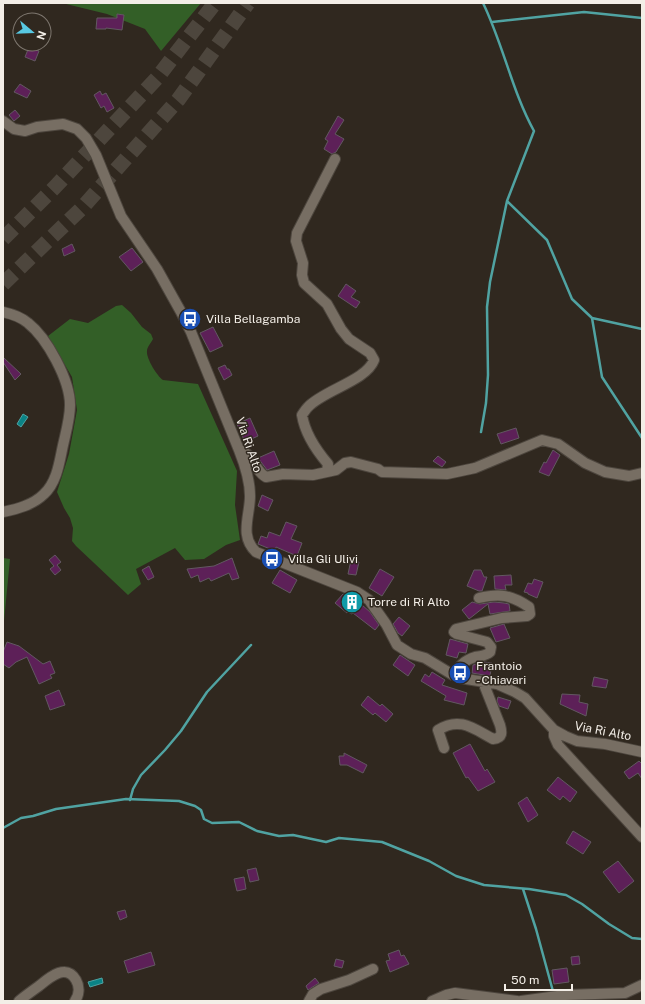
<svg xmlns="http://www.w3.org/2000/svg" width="645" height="1004" viewBox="0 0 645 1004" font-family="'Public Sans',sans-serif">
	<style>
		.green { fill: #335f27 }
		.water { fill: #0a8385; stroke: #50a3a2 }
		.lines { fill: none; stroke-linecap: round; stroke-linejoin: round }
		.stream { stroke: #50a3a2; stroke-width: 2.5 }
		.building { fill: #5d2058; stroke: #625861 }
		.highway-tunnel { stroke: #4d463d; stroke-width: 15; stroke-dasharray: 15 8; stroke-linecap: butt }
		.minor-casing { stroke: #4d463e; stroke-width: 12 }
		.minor { stroke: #776e63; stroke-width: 10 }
		.labels { text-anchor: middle; stroke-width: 3; stroke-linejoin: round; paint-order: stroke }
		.poi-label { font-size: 12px; fill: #f3eee7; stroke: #30281f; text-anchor: start }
		.street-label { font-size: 12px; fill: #f3eee7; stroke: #30281f }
	</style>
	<rect width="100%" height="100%" fill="#30281f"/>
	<path class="green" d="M62 3H201L161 51 145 29 107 14Z
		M122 305 131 313 142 327 151 334 153 339C151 343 147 347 147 351 146 358 157 376 163 380L198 384 237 471 235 505 240 540 226 545 204 559 185 560 175 548 136 569 141 584 128 595 76 546 72 541 73 528 70 518 64 508 57 492 69 454 77 410 72 377 48 336 70 319 88 323 116 306Z
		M3 558 10 559 4 621H3Z"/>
	<path class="water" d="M23 414 28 417 21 427 17 424Z
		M102 978 103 983 90 987 88 982Z"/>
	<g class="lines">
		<path class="stream" d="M483 3C503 44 512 91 534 131L507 201 547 240 572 299 592 318 642 329
			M492 22 584 12 642 18
			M592 318 602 377 642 438
			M481 432 486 403 488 375 487 307 490 282 507 201
			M130 800 133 789 141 775 165 750 181 731 207 692 251 645
			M3 828 21 818 33 816 56 809 126 799 179 801 195 806 201 810 204 819 212 823 239 822 257 831 279 836 293 835 326 842 339 838 382 842 429 861 456 876 484 885 529 889 566 895 582 904 609 924 632 938 642 939
			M523 889 536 929 554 995"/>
	</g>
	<path class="building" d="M117 14 124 15 122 30 106 28V29H96L97 18H117Z
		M29 47 39 51 35 61 25 57Z
		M20 84 31 91 27 98 14 92Z
		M100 91 102 95 106 93 114 108 107 112 104 106 101 108 94 95Z
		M15 110 20 116 14 121 9 115Z
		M338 116 344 120 335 134 344 139 336 152 332 154 324 149 328 141 325 139Z
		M72 244 75 251 64 256 62 249Z
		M132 248 143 262 131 271 119 257Z
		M346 284 356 291 351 297 360 302 356 308 338 296Z
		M213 327 223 346 210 352 200 333Z
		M4 358 21 374 15 380 3 362Z
		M225 365 227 369H229L232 375 224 380 218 368Z
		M250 418 258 436 245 442 237 424Z
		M516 428 519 438 501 444 497 434Z
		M553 450 560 455 549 476 539 472 544 462 546 463Z
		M274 451 280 465 267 470 258 458Z
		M438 456 446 462 442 467 433 461Z
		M262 495 273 500 268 511 258 506Z
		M286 522 297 526 291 539 302 543 297 556 276 547 275 551 258 544 261 536 267 538 269 532 280 536Z
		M55 555 61 562 57 565 61 570 55 575 50 569 54 566 49 560Z
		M232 558 239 578 232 580 229 573 211 581 209 578 200 582 198 575 191 578 187 569 214 566Z
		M351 560 359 562 356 575 348 574Z
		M149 566 154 577 148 580 142 570Z
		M380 569 394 577 382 596 369 588Z
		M280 570 297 580 290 593 272 583Z
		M474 570H481L484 577H487L482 591H479L467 586Z
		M511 575 512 585H505L506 590 495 589 494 576Z
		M534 579 543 582 537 598 528 594V593L524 592 528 583 532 584Z
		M343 594 354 598 370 612 379 625 375 630 353 613 352 614 348 612 347 613 335 603Z
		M472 602 480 604 494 602 504 603 509 604 510 611 490 614 488 604 469 619 462 610Z
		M399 617 410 626 402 636 398 633 393 624Z
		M504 624 510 638 496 642 490 628Z
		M450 639 468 644 466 653 459 652 457 658 446 655Z
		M7 642 19 646 43 664 50 661 55 673 50 675 52 678 39 684 27 657 16 662 9 668 3 664V652Z
		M400 655 415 665 408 676 393 665Z
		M484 662 492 663 490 676 472 673 473 665Z
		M432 672 445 680 442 685 467 693 464 705 444 700 446 696 421 681 425 674 429 677Z
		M594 677 608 680 606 688 592 686Z
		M59 690 65 705 50 710 45 696Z
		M562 694 580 695 579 702 588 704 586 716 560 704Z
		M368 696 380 706 382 704 393 714 386 722 375 713 373 715 361 705Z
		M498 697 511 701 508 709 499 706 497 701Z
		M470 744 485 771 487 769 495 782 478 791 468 777 466 778 453 753Z
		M344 753 367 765 363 773 347 765H340L339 756H344Z
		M639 761 642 764V779L638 773 629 779 624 772Z
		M558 777 577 792 570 802 563 796 560 800 547 790Z
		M527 797 538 815 528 822 518 803Z
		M573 831 591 842 583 854 566 843Z
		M618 861 634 881 619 893 603 872Z
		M256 868 259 880 250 882 247 870Z
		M244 877 246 889 237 891 234 879Z
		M125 910 127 917 120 920 117 912Z
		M399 950 401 956 404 955 409 964 390 972 386 961 390 960 388 954Z
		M151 952 155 965 128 973 124 961Z
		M579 956 580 964 572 965 571 957Z
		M336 959 344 961 342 968 334 966Z
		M567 968 569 982 554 984 552 970Z
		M315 978 319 983 308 990 306 986Z"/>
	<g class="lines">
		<path class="highway-tunnel" d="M3 239 55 187 157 78 215 3
			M3 284 82 208 178 100 248 3"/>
		<g class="minor-casing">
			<path id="minor" d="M3 121 14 129 25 131 37 127 63 124 77 129 86 138 96 155 121 216 157 269 181 312 191 332 239 450C245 465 250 480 250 496 250 516 239 536 256 552L357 592 369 600 386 624 397 645 411 654 425 658 453 675 460 678 497 684 515 692 525 698 554 730 565 736 577 741 605 744 642 752
				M3 312C12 314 21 317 28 323 47 338 70 380 70 405 70 420 65 435 62 450 59 465 56 483 44 494 33 505 17 509 3 512
				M239 450C255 454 253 470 266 477L283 474 313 475 336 470 345 463 351 462 378 469 382 472 447 474 475 468 542 440 558 444 585 463 605 472 629 476 642 473
				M327 471 328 464C316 450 305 434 302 415 304 412 306 409 308 407 324 390 366 381 374 360L370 353 349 339 341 329 327 304 304 283 302 275 303 263 296 241 297 233 335 159
				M453 675C459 667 464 660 475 657 480 656 486 656 490 652L491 647 487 642 457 634 454 632 456 629 502 618 527 616 530 614 529 607C511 595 500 593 479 598
				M554 730V736L558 745 642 837
				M444 748 438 730C460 716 474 729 493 739 503 738 502 732 500 725L483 682
				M19 1001C25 996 32 991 39 986 50 977 66 963 76 980 80 987 79 995 75 1001
				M309 1001 313 994 321 989 349 980 373 969
				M432 1001 446 995 455 993 517 1001
				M521 1001 565 995 625 993 642 985"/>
		</g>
		<use href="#minor" class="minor"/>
	</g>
	<defs>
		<g id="bus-disc" transform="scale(1.15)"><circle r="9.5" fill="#1a4fb4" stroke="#30281f"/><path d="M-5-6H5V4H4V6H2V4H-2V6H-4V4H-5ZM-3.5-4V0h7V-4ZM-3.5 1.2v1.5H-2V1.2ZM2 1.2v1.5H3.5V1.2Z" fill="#fff"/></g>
		<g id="building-disc" transform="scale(1.15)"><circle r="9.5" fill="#0f9aa8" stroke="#30281f"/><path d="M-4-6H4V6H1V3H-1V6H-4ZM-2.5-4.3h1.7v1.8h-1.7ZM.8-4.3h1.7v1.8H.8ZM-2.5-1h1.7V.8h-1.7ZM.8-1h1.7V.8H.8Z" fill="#fff"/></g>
	</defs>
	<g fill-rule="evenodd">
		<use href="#bus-disc" x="190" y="319"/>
		<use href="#bus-disc" x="272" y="559"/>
		<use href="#building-disc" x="352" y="602"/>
		<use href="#bus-disc" x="460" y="673"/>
	</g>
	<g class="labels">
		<g class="poi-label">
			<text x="206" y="323">Villa Bellagamba</text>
			<text x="288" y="563">Villa Gli Ulivi</text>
			<text x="368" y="606">Torre di Ri Alto</text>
			<text x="476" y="670">Frantoio<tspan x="476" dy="14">- Chiavari</tspan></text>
		</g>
		<g class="street-label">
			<text transform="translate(249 445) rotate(71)" y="4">Via Ri Alto</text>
			<text transform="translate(603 731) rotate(11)" y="4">Via Ri Alto</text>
		</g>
	</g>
	<rect width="645" height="1004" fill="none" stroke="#f3eee7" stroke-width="8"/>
	<g transform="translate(32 32) rotate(109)"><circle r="19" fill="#30281f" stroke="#7e776f"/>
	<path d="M0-3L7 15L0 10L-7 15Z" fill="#58c9e3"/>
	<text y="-6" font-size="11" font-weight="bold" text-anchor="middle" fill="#f3eee7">N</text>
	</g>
	<path d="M505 984v6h67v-6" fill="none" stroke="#f3eee7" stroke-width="2"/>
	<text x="511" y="984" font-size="12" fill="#f3eee7" stroke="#30281f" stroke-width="3" paint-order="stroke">50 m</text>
</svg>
